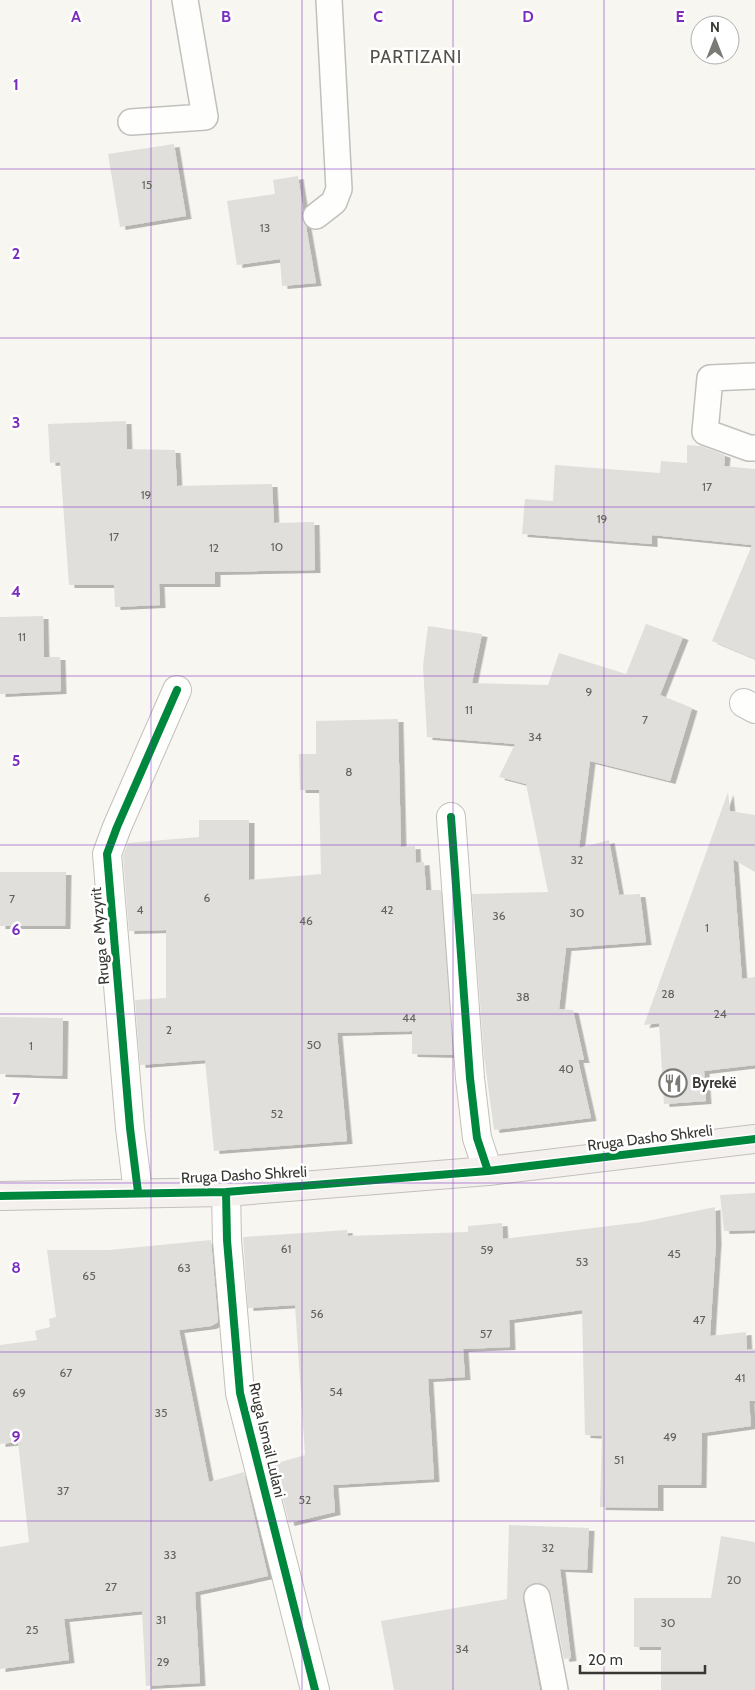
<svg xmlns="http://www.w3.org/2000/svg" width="755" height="1690" viewBox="0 0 755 1690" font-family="Cabin,sans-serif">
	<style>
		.building { fill: #e1dfdc; filter: url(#shadow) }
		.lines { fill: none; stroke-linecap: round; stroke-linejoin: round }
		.lane-casing { stroke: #c2c0bc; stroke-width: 28 }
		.street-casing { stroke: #c2c0bc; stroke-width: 30 }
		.secondary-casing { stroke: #c2c0bc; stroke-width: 30 }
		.lane { stroke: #fefefd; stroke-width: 25 }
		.street { stroke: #fefefd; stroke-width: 28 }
		.secondary { stroke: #f4f0ed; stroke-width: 28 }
		.cycleway-casing { stroke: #fff; stroke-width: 11 }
		.cycleway { stroke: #00873e; stroke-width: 8 }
		.grid { fill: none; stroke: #7b2cbf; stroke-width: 1; stroke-opacity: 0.55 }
		.labels { text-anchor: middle; stroke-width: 5; stroke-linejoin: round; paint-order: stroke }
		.number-label { font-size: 12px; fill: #64635f }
		.street-label { font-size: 15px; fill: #383733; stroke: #fff }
		.poi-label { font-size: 15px; font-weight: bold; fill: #383733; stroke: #fff; text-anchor: start }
		.quarter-label { font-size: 18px; letter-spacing: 1px; fill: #55524a; stroke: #fff }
		.grid-label { font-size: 16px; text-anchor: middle; font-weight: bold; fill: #7b2cbf; stroke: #fff; stroke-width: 5; stroke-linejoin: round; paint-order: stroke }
	</style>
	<defs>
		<filter id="shadow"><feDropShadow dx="5.5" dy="3" stdDeviation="0" flood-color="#0004"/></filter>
	</defs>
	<rect width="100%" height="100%" fill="#f8f6f0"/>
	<path class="building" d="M174 144 186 216 120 227 108 154Z
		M298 176 303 209 302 218 306 226 316 283 282 286 280 259 237 265 227 201 275 194 273 180Z
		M126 421 127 449 175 450 177 486 272 484 274 523 314 522 315 570 215 572V584H159L160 605 115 607 114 585H69L60 462 50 463 48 424Z
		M687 445 701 446 725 455 724 466 755 469V659L712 641 752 545 652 535V544L522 534 525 499 553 501 555 465 660 473 661 461 687 463Z
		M43 616 44 657H60L61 691 0 694V617Z
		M646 624 683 637 660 695 692 708 670 781 590 761 579 848 609 840 619 895 640 894 646 942 566 948 559 1009 573 1010 584 1060H578L591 1118 494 1130 484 1056 472 894 548 892 526 784 499 777 515 744 427 737 423 666 428 626 482 634 472 683 548 685 559 653 626 674Z
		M398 719 401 847 415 846 416 863 424 862 426 890H441L453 1055 412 1054V1031L337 1033 347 1141 214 1151 205 1060 140 1065 135 1000 166 998V930L129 931 123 856 128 843 199 837V820H249V880L321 874 319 790H300L299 754H316V721Z
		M728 792 730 811 755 815V872L733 859 742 979 755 977V1065L704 1071 706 1101 664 1104 659 1023 644 1025Z
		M0 872H66L65 926H0Z
		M0 1017 63 1018 62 1076 0 1074Z
		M755 1193V1230L724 1231 720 1195Z
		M715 1207 716 1242 710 1336 746 1332 747 1350 755 1349V1401H749L751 1426 702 1433 701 1485H658V1508L600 1507 602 1436 585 1435 582 1310 509 1320 510 1347 463 1349 465 1377 428 1379 434 1479 333 1485 335 1512 289 1523 274 1464 305 1455 295 1305 248 1308 243 1237 347 1230 348 1236 468 1232V1226L502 1223 503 1239 642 1222Z
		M211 1240 218 1322 211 1326 179 1330 209 1482 244 1472 268 1576 195 1592 200 1683 146 1686 142 1611 64 1619 69 1660 0 1669V1547L29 1542 18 1442 0 1444V1345L37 1340 35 1331 50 1327 49 1319 56 1317 47 1250H109Z
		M509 1525 589 1528 587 1570 560 1569 571 1658 564 1659 551 1594 548 1588 542 1584 534 1583 527 1587 524 1592 523 1600 540 1690H394L381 1621 507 1599Z
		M721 1536 755 1542V1690H661V1647H634V1598H711Z"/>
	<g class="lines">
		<g class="lane-casing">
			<path id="lane" d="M131 122 205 117 185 0
				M316 216 334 202 339 189 329 0
				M755 376 710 378 705 432 749 448H755
				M537 1597 555 1690"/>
		</g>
		<g class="street-casing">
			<path id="street" d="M744 703 755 709
				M451 817 470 1078 477 1138 488 1171
				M138 1192 130 1128 107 854 117 827 177 690
				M226 1192 227 1240 240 1393 315 1690"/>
		</g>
		<g class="secondary-casing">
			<path id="secondary" d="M0 1196 226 1192 488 1171 755 1139"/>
		</g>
		<use href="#lane" class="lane"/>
		<use href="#street" class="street"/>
		<use href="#secondary" class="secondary"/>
		<g class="cycleway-casing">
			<path id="cycleway" d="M451 817 470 1078 477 1138 488 1171
				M138 1192 130 1128 107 854 117 827 177 690
				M226 1192 227 1240 240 1393 315 1690
				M0 1196 226 1192 488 1171 755 1139"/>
		</g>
		<use href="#cycleway" class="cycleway"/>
	</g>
	<path class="grid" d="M151 0V1690M302 0V1690M453 0V1690M604 0V1690M0 169H755M0 338H755M0 507H755M0 676H755M0 845H755M0 1014H755M0 1183H755M0 1352H755M0 1521H755"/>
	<defs>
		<g id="restaurant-ring" transform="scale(1.4375)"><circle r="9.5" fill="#fff" stroke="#7b7a75" stroke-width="1.5"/><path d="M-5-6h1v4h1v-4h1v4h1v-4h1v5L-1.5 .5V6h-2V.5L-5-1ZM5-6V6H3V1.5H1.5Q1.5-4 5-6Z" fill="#7b7a75"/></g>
	</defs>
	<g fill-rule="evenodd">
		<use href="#restaurant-ring" x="673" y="1083"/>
	</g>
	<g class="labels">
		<g class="number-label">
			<text x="147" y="189">15</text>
			<text x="265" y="232">13</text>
			<text x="707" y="491">17</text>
			<text x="146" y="499">19</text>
			<text x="602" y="523">19</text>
			<text x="114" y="541">17</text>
			<text x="277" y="551">10</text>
			<text x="214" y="552">12</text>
			<text x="22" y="641">11</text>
			<text x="589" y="696">9</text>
			<text x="469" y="714">11</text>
			<text x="645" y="724">7</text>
			<text x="535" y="741">34</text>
			<text x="349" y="776">8</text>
			<text x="577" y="864">32</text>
			<text x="207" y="902">6</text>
			<text x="12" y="903">7</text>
			<text x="140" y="914">4</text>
			<text x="387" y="914">42</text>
			<text x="577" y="917">30</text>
			<text x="499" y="920">36</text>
			<text x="306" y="925">46</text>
			<text x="707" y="932">1</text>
			<text x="668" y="998">28</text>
			<text x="523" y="1001">38</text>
			<text x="720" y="1018">24</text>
			<text x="409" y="1022">44</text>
			<text x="169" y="1034">2</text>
			<text x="314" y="1049">50</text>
			<text x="31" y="1050">1</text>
			<text x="566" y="1073">40</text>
			<text x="277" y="1118">52</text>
			<text x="286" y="1253">61</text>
			<text x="487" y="1254">59</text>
			<text x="674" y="1258">45</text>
			<text x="582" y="1266">53</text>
			<text x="184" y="1272">63</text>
			<text x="89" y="1280">65</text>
			<text x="317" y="1318">56</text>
			<text x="699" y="1324">47</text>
			<text x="486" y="1338">57</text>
			<text x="66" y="1377">67</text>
			<text x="740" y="1382">41</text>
			<text x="336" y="1396">54</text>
			<text x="19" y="1397">69</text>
			<text x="161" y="1417">35</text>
			<text x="670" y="1441">49</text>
			<text x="619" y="1464">51</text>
			<text x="63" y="1495">37</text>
			<text x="305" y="1504">52</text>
			<text x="548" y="1552">32</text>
			<text x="170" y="1559">33</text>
			<text x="734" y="1584">20</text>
			<text x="111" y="1591">27</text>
			<text x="161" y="1624">31</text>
			<text x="668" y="1627">30</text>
			<text x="32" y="1634">25</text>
			<text x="462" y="1653">34</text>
			<text x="163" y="1666">29</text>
		</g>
		<g class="street-label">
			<text transform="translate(100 936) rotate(-95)" y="5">Rruga e Myzyrit</text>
			<text transform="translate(650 1138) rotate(-7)" y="5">Rruga Dasho Shkreli</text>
			<text transform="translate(244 1175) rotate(-3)" y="5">Rruga Dasho Shkreli</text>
			<text transform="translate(267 1440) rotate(77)" y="5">Rruga Ismail Lulani</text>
		</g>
		<g class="poi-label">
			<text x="692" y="1088">Byrekë</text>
		</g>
		<g class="quarter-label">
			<text x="416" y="63">PARTIZANI</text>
		</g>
	</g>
	<g class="grid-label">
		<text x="76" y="22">A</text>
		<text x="226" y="22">B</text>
		<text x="378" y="22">C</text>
		<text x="528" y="22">D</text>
		<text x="680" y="22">E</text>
		<text x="16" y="90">1</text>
		<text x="16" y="259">2</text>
		<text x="16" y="428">3</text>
		<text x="16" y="597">4</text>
		<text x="16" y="766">5</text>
		<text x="16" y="935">6</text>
		<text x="16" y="1104">7</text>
		<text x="16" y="1273">8</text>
		<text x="16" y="1442">9</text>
	</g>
	<g transform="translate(715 40)"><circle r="24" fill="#ffffff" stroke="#afafad"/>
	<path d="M0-4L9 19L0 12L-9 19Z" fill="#7b7a75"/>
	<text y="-8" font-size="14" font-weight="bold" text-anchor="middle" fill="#383733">N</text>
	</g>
	<path d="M580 1665v8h125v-8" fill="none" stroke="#383733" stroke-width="2.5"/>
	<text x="588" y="1665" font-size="15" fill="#383733" stroke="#ffffff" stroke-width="4" paint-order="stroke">20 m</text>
</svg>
